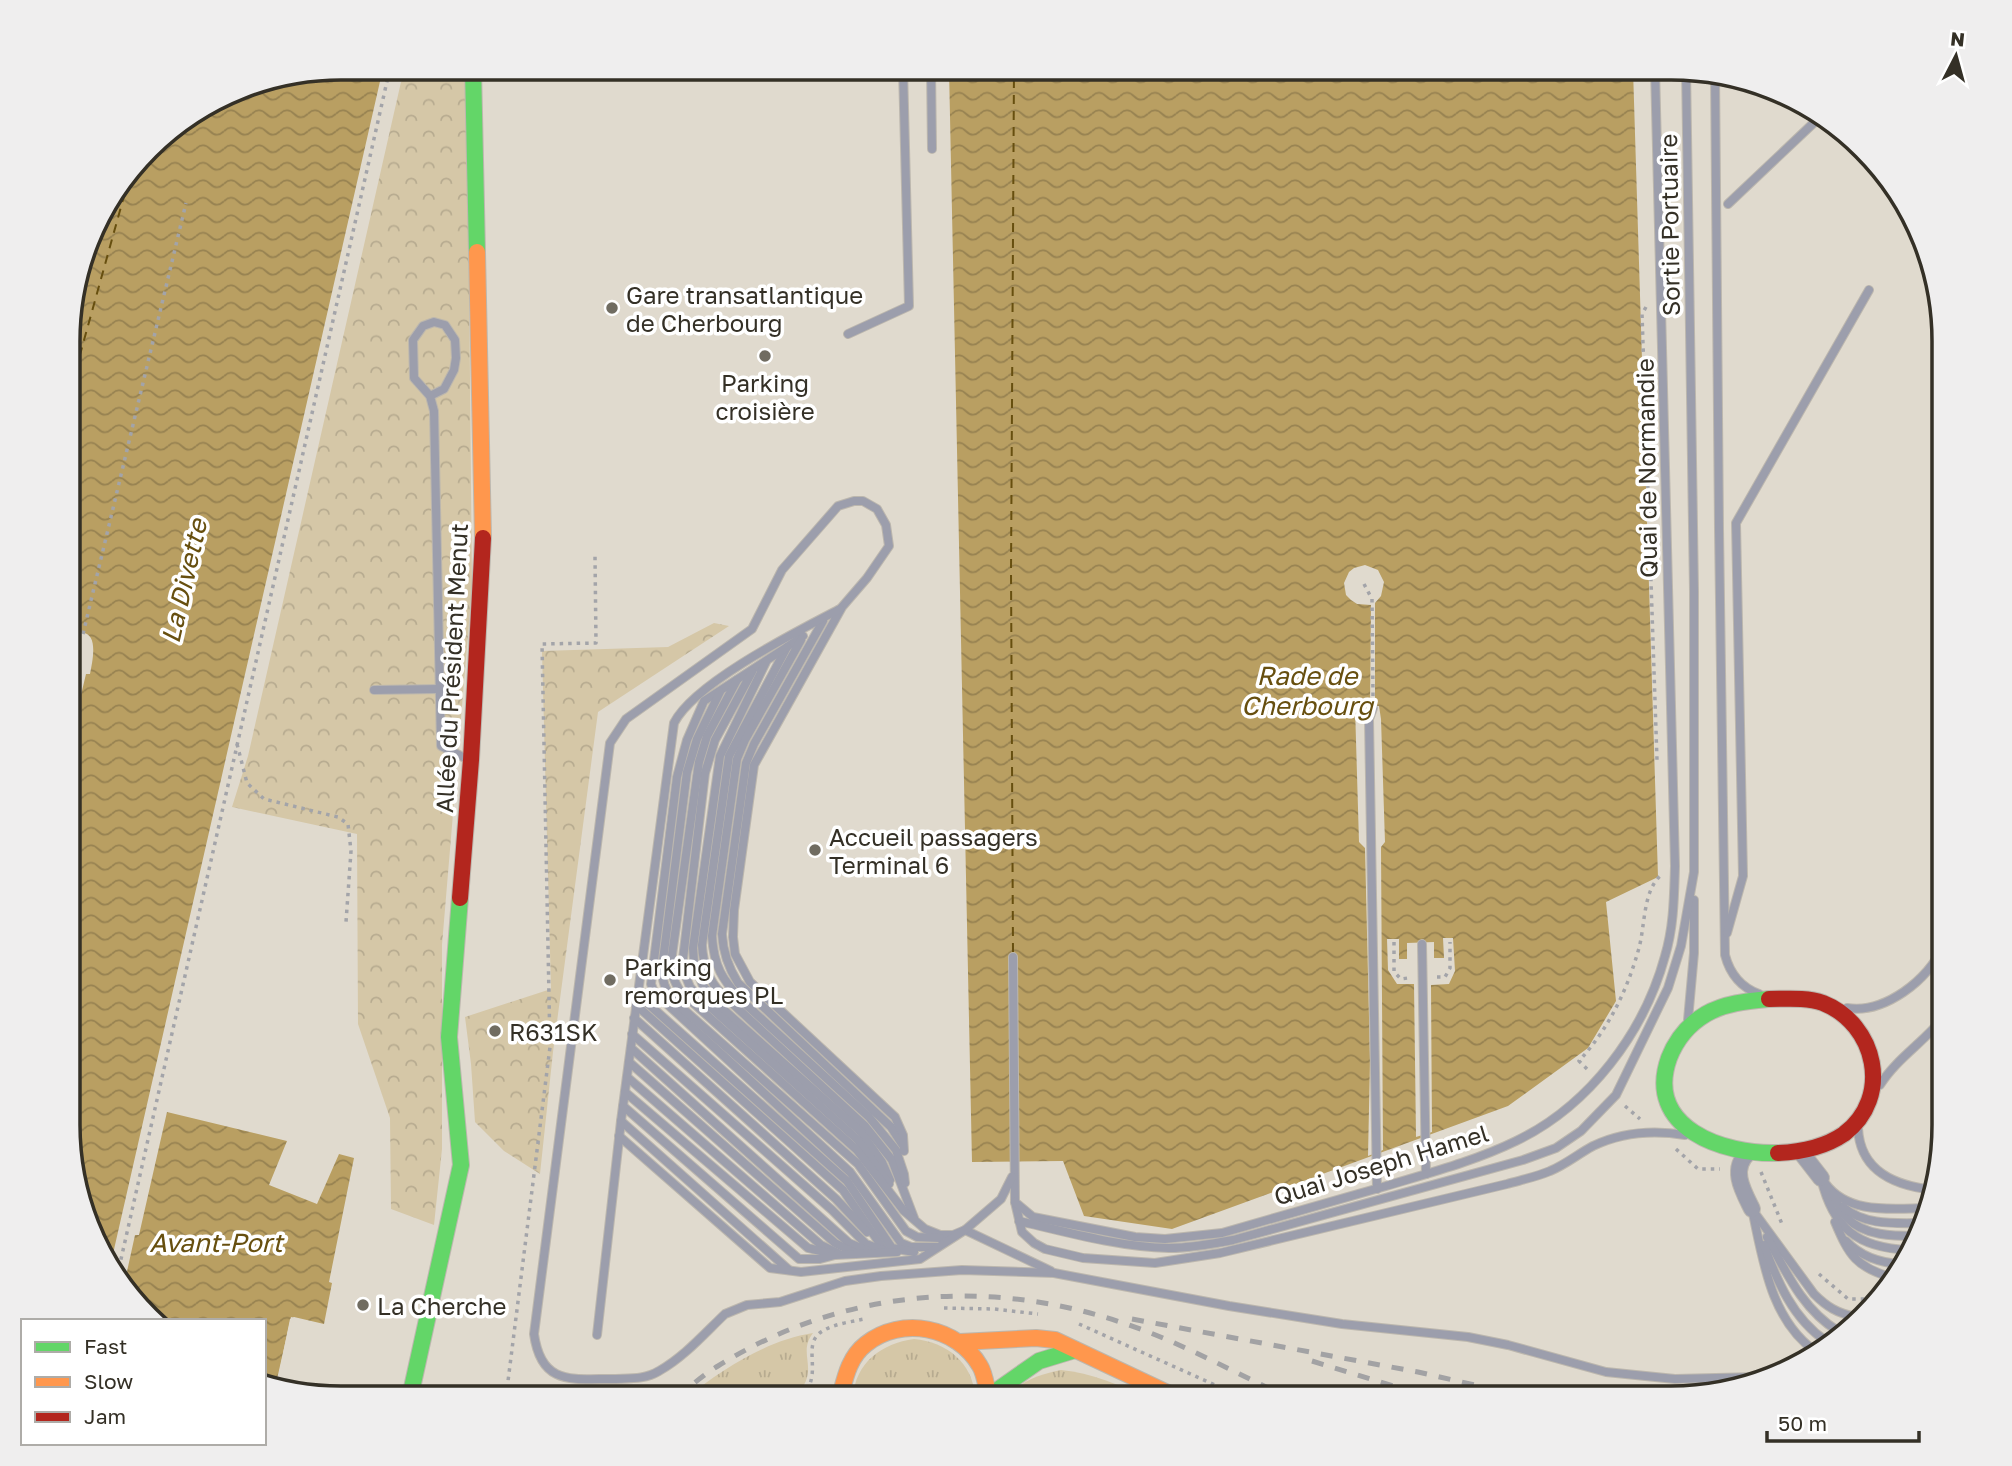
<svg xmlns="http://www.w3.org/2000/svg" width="2012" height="1466" font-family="'Golos Text',sans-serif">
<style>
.grass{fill:url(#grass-tufts)}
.park{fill:url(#park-crowns)}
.water{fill:url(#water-waves)}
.pier{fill:#e0dace}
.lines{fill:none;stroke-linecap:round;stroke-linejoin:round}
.ferry{stroke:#674f0f;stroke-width:2;stroke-dasharray:9 7;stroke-linecap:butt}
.lane-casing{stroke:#bcb7ae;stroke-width:10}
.street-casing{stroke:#bcb7ae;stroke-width:18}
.fast-casing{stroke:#bcb7ae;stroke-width:18}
.slow-casing{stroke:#bcb7ae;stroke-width:18}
.jam-casing{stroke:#bcb7ae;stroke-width:18}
.path{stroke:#a3a4a9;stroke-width:3.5;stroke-dasharray:3.5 5;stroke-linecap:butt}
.lane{stroke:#9c9eac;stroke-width:8}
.street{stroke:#9c9eac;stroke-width:16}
.fast{stroke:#63d668;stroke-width:16}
.slow{stroke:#ff974d;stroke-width:16}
.jam{stroke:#b3261e;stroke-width:16}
.rail{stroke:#a2a2a4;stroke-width:5;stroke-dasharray:12 12;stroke-linecap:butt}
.poi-dot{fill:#706c61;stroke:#fff;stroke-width:2.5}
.labels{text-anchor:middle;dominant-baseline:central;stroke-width:7;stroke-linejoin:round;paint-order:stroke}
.street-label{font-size:24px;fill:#343026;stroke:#fff}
.poi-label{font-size:24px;fill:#343026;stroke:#fff;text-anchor:start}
.water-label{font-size:26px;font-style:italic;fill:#674f0f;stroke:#fff}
.rim{fill:none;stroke:#343026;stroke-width:3.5}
</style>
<defs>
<pattern id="grass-tufts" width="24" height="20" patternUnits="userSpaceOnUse" patternTransform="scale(1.75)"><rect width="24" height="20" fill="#d5c7a7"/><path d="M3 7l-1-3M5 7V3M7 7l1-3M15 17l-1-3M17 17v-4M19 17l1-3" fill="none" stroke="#b7ab90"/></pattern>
<pattern id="park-crowns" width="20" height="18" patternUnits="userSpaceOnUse" patternTransform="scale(1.75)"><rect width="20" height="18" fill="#d5c7a7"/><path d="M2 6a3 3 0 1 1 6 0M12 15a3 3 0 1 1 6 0" fill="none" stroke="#b7ab90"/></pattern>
<pattern id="water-waves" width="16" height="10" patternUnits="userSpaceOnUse" patternTransform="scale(1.75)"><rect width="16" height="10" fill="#b99f62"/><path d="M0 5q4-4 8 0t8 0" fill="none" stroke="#978251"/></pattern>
</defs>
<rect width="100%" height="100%" fill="#e0dace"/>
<g class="grass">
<path d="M813,1333C796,1355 822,1369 795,1397H687C723,1369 767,1340 813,1333Z"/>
<path d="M914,1339C947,1342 973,1363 975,1397H853C855,1363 882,1343 914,1339Z"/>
<path d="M1061,1370C1092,1373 1119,1385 1148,1398L1010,1397C1019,1380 1043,1374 1061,1370Z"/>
</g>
<g class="park">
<polygon points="409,68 467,68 472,587 442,945 442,1149 434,1225 391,1209 390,1118 358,1024 357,834 232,807 248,756 401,82 407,77"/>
<polygon points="714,623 729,626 598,712 553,1052 540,1174 504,1151 475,1122 471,1064 465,1017 551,989 542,651 668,647"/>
</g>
<g class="water">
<path d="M341,68H377L381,77L110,1267L105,1261L71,1160V758L79,722L75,720L86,674H90C93,658 101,624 71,635V306L97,220L161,136L237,89Z"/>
<polygon points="949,69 1633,69 1658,877 1606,902 1616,1001 1588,1048 1508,1106 1172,1229 1084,1216 1063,1161 972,1162"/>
<polygon points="167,1112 287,1141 269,1185 317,1204 339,1154 354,1158 329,1282 332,1283 324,1324 294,1317 290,1319 276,1388 264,1385 264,1321 157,1321 124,1283 129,1276 126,1276 135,1235 139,1235"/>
</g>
<g class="pier">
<polygon points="1365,565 1378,570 1384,582 1381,596 1375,603 1375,706 1379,706 1381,719 1385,842 1381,847 1383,1150 1368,1156 1370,1060 1365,848 1359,842 1355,707 1370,706 1371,605 1357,604 1351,600 1346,595 1344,583 1349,572 1354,568"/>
<polygon points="1443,938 1453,938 1455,971 1449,984 1431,985 1432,1132 1416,1137 1414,984 1397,984 1388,970 1387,939 1399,939 1399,959 1407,959 1407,943 1434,942 1434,958 1444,958"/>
<polygon points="291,1317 324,1325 323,1327 292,1322 279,1388 275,1388"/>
</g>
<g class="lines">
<g class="ferry">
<polyline points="71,387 129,178"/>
<polyline points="1013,952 1011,572 1014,69"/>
</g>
<defs>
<g id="lane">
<polyline points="931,68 932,149"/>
<path d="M1715,74L1719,529L1725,955C1730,974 1740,987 1759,994"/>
<polyline points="1728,204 1821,116"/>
<polyline points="848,334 909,306 903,68"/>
<polyline points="430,396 444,389 454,370 456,358 455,340 445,325 434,322 423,326 413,340 414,378 430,396 434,411 441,746 467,759"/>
<path d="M823,621L754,744L746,763L722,934C723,952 728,967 738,983L891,1127L902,1144"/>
<path d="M803,636L787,647L729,756L702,945C703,963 708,980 721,993L865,1126L892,1160L914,1218"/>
<path d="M801,640L745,740L737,759L712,936C714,967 722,979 742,1001L869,1117L896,1150L904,1174L905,1183"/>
<polyline points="787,647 704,701 687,740 677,777 651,984 654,992 850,1172 901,1243 911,1247 936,1247"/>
<polyline points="766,662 720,756 693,948 694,962 703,986 724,1010 861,1132 882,1162 890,1180"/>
<polyline points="752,672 715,740 705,773 682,967 690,987 698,996 858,1140 889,1184"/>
<path d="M737,680L707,736L699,762L671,962C671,974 674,981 680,991L857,1150L904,1211L925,1229L940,1235H953L965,1230L1051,1271"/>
<polyline points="374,690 439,689"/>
<path d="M720,692L697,739L687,772L662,968C662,981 665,989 673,1000L858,1164L906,1231L917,1237L940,1238"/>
<polyline points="1373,708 1369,719 1377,1189"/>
<polyline points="1727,933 1743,876 1736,523 1869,290"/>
<polyline points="1422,944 1426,1174"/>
<path d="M1013,957L1015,1202L1022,1232L1034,1243L1045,1249L1083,1258L1155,1263L1220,1253L1507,1184C1521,1180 1536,1177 1550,1171C1565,1165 1578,1154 1593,1146C1622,1132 1654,1130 1685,1135"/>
<polyline points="637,994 847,1181 892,1248 914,1252"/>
<polyline points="636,1005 843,1190 885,1251"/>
<path d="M1847,1008C1884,1014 1929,980 1943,946"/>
<polyline points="634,1018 836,1199 867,1232"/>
<polyline points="1688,1020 1694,953 1694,900"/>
<polyline points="632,1034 832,1210 866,1244 883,1250"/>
<polyline points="631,1048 849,1243 868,1251"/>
<polyline points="629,1062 835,1243 853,1252"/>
<polyline points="627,1077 821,1245 838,1253"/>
<path d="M1880,1085C1896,1059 1924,1042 1943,1018"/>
<polyline points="625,1092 808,1248 833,1254"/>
<polyline points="623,1106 799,1259 820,1259 835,1255 897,1252"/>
<polyline points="621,1121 789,1270"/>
<path d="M1858,1128C1860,1172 1896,1186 1934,1190"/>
<polyline points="619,1136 770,1268 801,1272 920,1259 965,1230 1001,1199 1012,1177"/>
<path d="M904,1151L903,1135L895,1117L750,982L735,954L733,937L734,910L754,765L842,607L867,578L889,546L886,525L877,509L863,501H854L838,506L782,570L752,629L626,719L610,743L534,1334C541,1385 571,1379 611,1379C629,1378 644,1380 659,1371C684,1357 704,1334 725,1314L747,1305L780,1302L845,1281L881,1276L962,1270L1054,1273L1229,1306L1342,1324L1468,1337L1508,1345L1606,1372L1675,1379L1757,1377"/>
<path d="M1821,1178C1833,1228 1857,1248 1909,1250"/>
<path d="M1825,1183C1849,1216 1895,1208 1930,1208"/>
<path d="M1833,1194C1837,1202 1841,1212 1847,1218C1864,1236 1894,1236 1916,1236"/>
<path d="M1015,1202L1033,1217L1135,1237L1165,1239L1222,1233C1276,1217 1331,1202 1386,1186C1429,1173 1475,1161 1516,1141C1589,1106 1644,1033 1665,956C1674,926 1674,896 1675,866L1655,69"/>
<path d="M1843,1207C1865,1226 1896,1223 1924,1223"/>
<path d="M1752,1209C1763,1259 1770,1319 1815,1351"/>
<path d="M1754,1212L1814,1294C1827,1307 1837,1313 1856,1317"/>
<path d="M1019,1221C1066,1232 1120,1247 1169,1248C1191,1248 1212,1244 1233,1240L1523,1160L1556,1148L1581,1131L1616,1095L1668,988L1681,946L1694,872V591L1686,69"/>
<path d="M1835,1222C1849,1255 1856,1268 1894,1278"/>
<path d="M1767,1237C1786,1272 1803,1310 1838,1331"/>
<path d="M1846,1241C1860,1256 1881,1263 1901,1264"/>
<path d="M1764,1245C1777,1281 1793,1319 1826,1341"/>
<path d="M597,1335L621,1121L674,723C694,683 798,631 840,609"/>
</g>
<g id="street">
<polyline points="1800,1151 1821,1178"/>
<path d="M1748,1153C1730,1169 1743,1191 1752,1209"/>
</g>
<g id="fast">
<polyline points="473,68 477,252"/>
<path d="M1769,999C1748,1001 1725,1003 1706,1014C1689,1024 1676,1040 1669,1058C1644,1128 1724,1155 1778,1153"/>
<polyline points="989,1396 1039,1361 1075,1350"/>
<polyline points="410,1397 461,1165 449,1037 460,898"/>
</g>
<g id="slow">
<polyline points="477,252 483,538"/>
<polyline points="960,1342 1036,1338 1055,1340 1178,1398"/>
<path d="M840,1397C845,1378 849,1357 866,1344C901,1316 957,1326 980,1366C985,1374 986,1387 989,1397"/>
</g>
<g id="jam">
<polyline points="460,898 471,760 483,538"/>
<path d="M1769,999C1786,999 1806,997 1823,1003C1876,1024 1893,1097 1844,1134C1825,1147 1801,1152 1778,1153"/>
</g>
</defs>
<use href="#lane" class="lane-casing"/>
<use href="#street" class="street-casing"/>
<use href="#fast" class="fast-casing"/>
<use href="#slow" class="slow-casing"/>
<use href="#jam" class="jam-casing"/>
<g class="path">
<polyline points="1646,307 1642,314 1657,760"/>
<polyline points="1364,584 1372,599 1373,696"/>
<polyline points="83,634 186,203"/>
<polyline points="71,677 77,646"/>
<polyline points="237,744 247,783 264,799 338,817 348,824 351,851 346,922"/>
<polyline points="1394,942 1394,972 1401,979 1408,978"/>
<polyline points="1437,977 1445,977 1450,968 1450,942"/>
<path d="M1587,1069L1579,1061C1609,1028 1627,991 1639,948C1645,926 1643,892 1660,876"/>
<polyline points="1625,1106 1640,1119"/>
<polyline points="1676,1149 1698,1169 1720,1169"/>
<polyline points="1761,1172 1782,1224"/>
<polyline points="119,1268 390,68"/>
<polyline points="1819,1274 1848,1299 1877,1299"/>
<polyline points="944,1308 994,1309 1038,1314"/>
<polyline points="1079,1324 1244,1398"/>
<polyline points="506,1397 550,1047 542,644 596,643 595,556"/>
<path d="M802,1397C824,1373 801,1346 821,1332C833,1324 850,1322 864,1319"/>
</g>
<use href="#lane" class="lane"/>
<use href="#street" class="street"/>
<use href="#fast" class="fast"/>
<use href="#slow" class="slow"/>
<use href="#jam" class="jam"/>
<g class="rail">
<polyline points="1132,1319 1418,1372 1531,1398"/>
<polyline points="1312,1361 1432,1398"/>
<path d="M676,1397C690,1387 703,1375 718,1366C840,1290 985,1277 1120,1322C1179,1341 1233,1372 1289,1398"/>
</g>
</g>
<g class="poi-dot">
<circle cx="612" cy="308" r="7"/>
<circle cx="765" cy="356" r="7"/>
<circle cx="815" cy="850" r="7"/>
<circle cx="610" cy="980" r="7"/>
<circle cx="495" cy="1031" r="7"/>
<circle cx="363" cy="1305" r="7"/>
</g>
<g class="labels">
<g class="street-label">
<text transform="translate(1669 225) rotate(-91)">Sortie Portuaire</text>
<text transform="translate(1646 468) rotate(-91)">Quai de Normandie</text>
<text transform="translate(451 668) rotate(-87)">Allée du Président Menut</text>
<text transform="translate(1381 1164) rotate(-17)">Quai Joseph Hamel</text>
</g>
<g class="poi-label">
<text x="626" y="294">Gare transatlantique<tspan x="626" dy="28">de Cherbourg</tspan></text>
<text x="765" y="382" text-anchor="middle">Parking<tspan x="765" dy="28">croisière</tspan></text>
<text x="829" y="836">Accueil passagers<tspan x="829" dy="28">Terminal 6</tspan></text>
<text x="624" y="966">Parking<tspan x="624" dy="28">remorques PL</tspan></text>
<text x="509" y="1031">R631SK</text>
<text x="377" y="1305">La Cherche</text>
</g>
<g class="water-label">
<text transform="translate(184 581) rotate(-77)">La Divette</text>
<text x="1307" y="675">Rade de<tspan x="1307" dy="30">Cherbourg</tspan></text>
<text x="216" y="1242">Avant-Port</text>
</g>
</g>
<path d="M0 0H2012V1466H0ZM341 80H1671A261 261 0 0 1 1932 341V1125A261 261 0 0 1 1671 1386H341A261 261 0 0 1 80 1125V341A261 261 0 0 1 341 80Z" fill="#efeeee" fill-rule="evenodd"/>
<path class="rim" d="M341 80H1671A261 261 0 0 1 1932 341V1125A261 261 0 0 1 1671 1386H341A261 261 0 0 1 80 1125V341A261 261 0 0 1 341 80Z"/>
<rect x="21" y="1319" width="245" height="126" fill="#ffffff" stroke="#aeaca8" stroke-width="2"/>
<rect x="35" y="1342" width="35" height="10" fill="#63d668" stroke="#aeaca8" stroke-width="2"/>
<text x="84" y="1354" font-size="21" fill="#343026">Fast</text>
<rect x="35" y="1377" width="35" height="10" fill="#ff974d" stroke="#aeaca8" stroke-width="2"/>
<text x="84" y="1389" font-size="21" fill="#343026">Slow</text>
<rect x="35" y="1412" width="35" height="10" fill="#b3261e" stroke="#aeaca8" stroke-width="2"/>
<text x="84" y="1424" font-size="21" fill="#343026">Jam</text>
<g transform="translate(1956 56) rotate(6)" stroke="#ffffff" stroke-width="5" paint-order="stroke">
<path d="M0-5L12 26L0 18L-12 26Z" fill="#343026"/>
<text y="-10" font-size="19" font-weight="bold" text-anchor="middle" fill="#343026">N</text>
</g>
<path d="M1767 1431v10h152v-10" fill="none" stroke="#343026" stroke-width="3.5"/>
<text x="1778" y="1431" font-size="21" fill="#343026" stroke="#ffffff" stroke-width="5" paint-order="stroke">50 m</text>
</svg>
